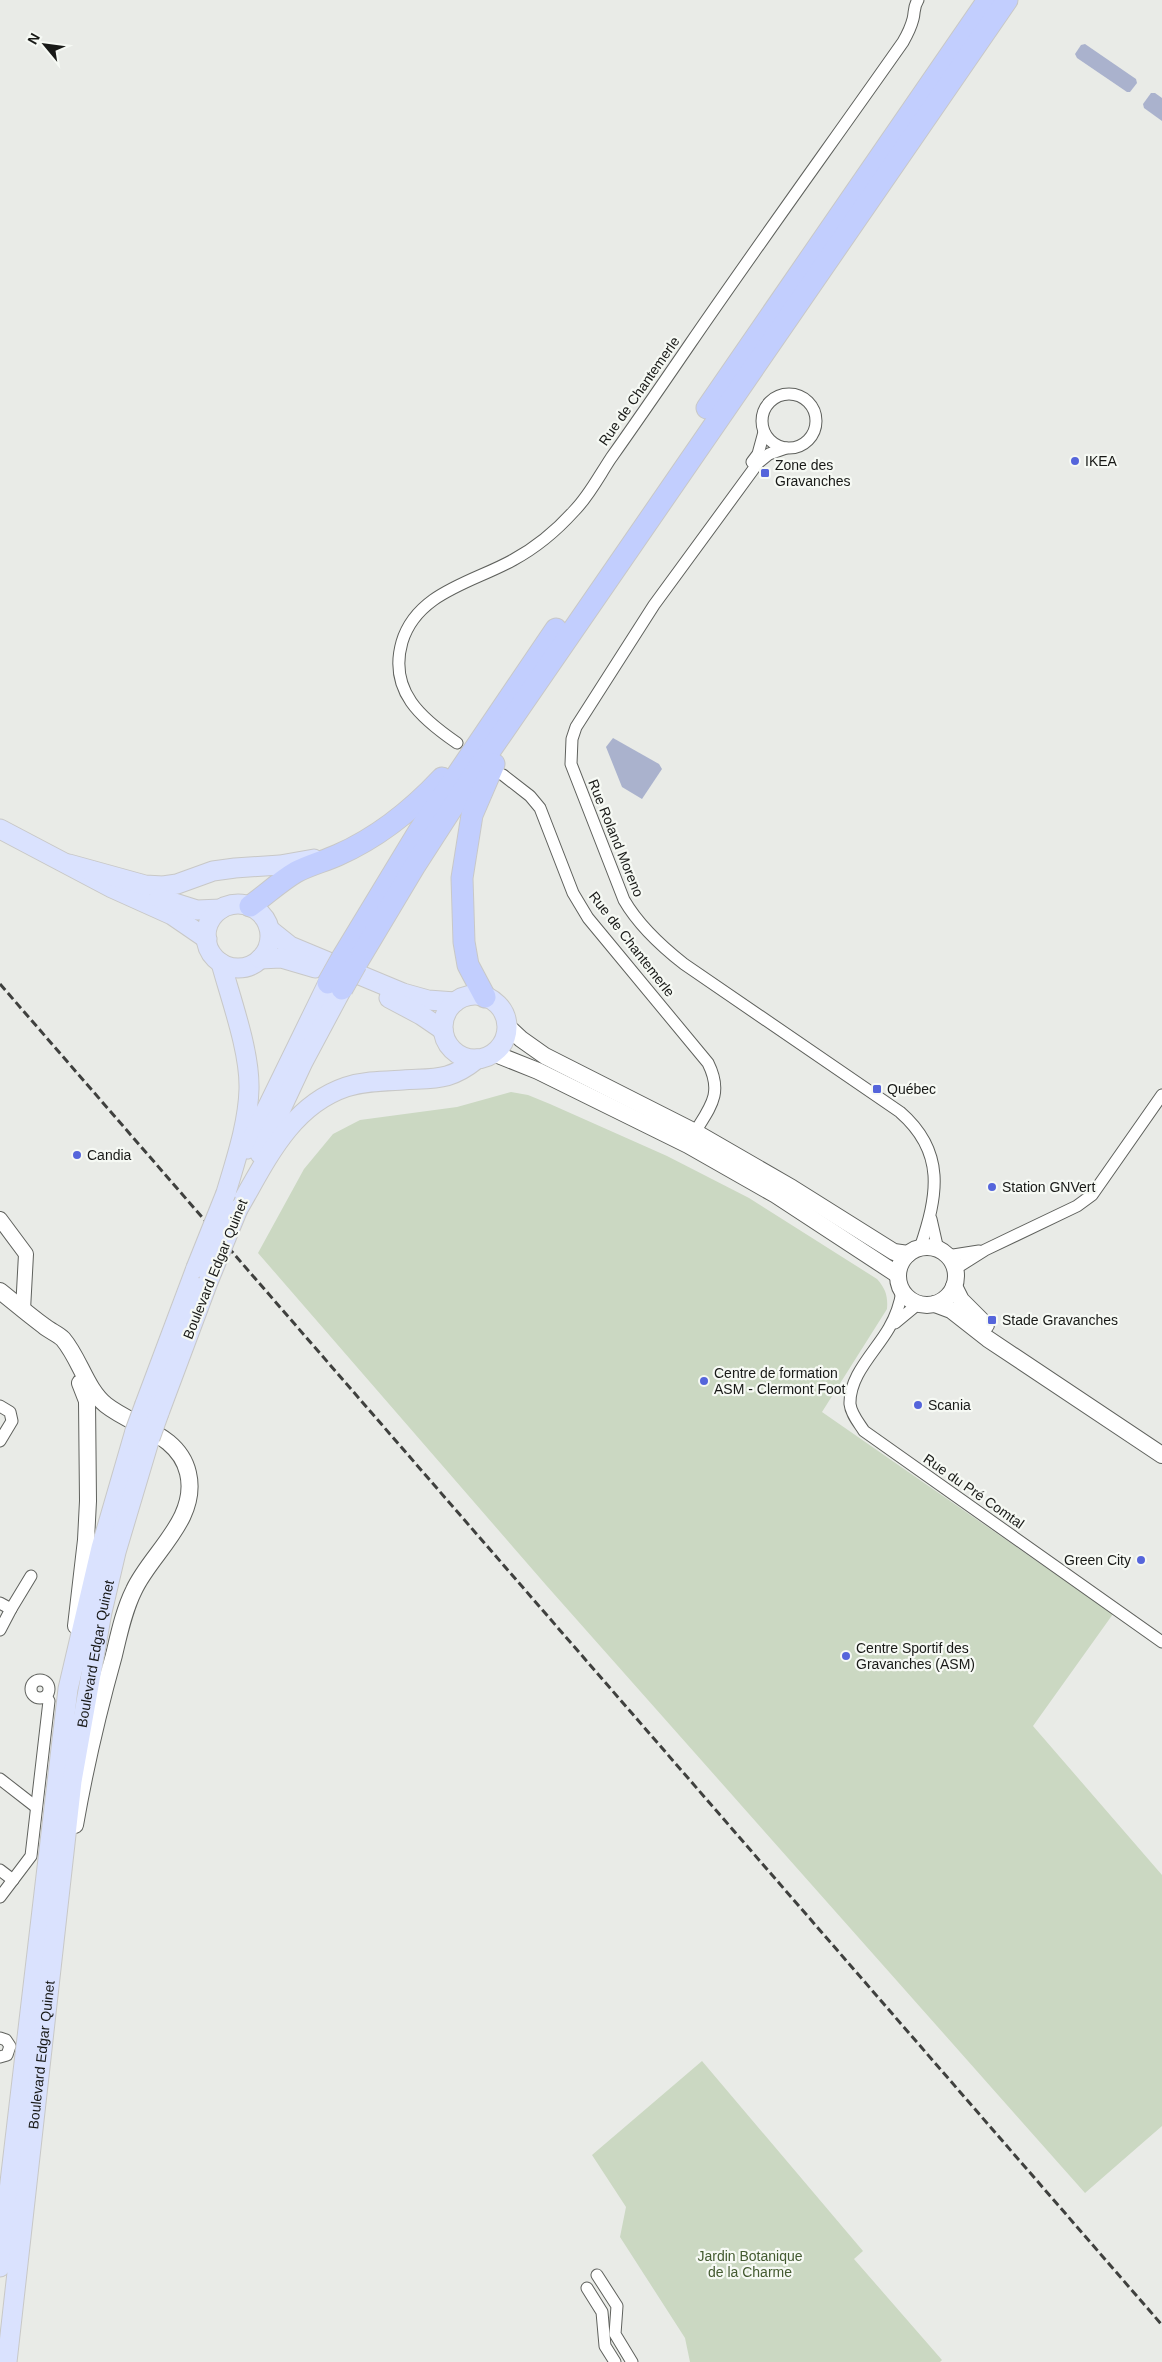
<svg xmlns="http://www.w3.org/2000/svg" width="1162" height="2362" font-family="Helvetica,sans-serif">
<style>
.green{fill:#cbd8c2}
.water{fill:#aab2cd}
.lines{fill:none;stroke-linecap:round;stroke-linejoin:round}
.minor-casing{stroke:#5f615d;stroke-width:13}
.tertiary-casing{stroke:#5f615d;stroke-width:16}
.secondary-casing{stroke:#5f615d;stroke-width:18}
.primary-casing{stroke:#c8c8c7;stroke-width:21}
.motorway-casing{stroke:#c8c8c7;stroke-width:23}
.minor{stroke:#fff;stroke-width:11}
.tertiary{stroke:#fff;stroke-width:14}
.secondary{stroke:#fff;stroke-width:16}
.primary{stroke:#dae2fe;stroke-width:19}
.motorway{stroke:#c2cefe;stroke-width:21}
.rail{stroke:#3f403e;stroke-width:3;stroke-dasharray:8 4;stroke-linecap:butt}
.primary-bridge-casing{stroke:#c8c8c7;stroke-width:21;stroke-linecap:butt}
.motorway-bridge-casing{stroke:#c8c8c7;stroke-width:23;stroke-linecap:butt}
.primary-bridge{stroke:#dae2fe;stroke-width:19}
.motorway-bridge{stroke:#c2cefe;stroke-width:21}
.poi-dot{fill:#5565db;stroke:#f6f9f4;stroke-width:2}
.labels{text-anchor:middle;dominant-baseline:central;stroke-width:4.5;stroke-linejoin:round;paint-order:stroke}
.street-label{font-size:14px;fill:#181917;stroke:#f6f9f4}
.poi-label{font-size:14px;fill:#181917;stroke:#f6f9f4;text-anchor:start}
.park-label{font-size:14px;fill:#445b31;stroke:#f6f9f4}
</style>
<rect width="100%" height="100%" fill="#e9ebe7"/>
<g class="green">
<path d="M511,1092L528,1095L550,1104L667,1156L749,1198L877,1279C886,1289 888,1297 887,1309L822,1412L1113,1614L1033,1726L1162,1875V2126L1085,2193L546,1585L258,1253L304,1169L333,1134L360,1120L457,1107Z"/>
<polygon points="702,2061 863,2251 854,2259 942,2360 940,2362 690,2362 685,2338 620,2237 626,2207 592,2155"/>
</g>
<g class="water">
<polygon points="1085,44 1136,79 1137,83 1130,92 1127,92 1077,58 1075,54 1081,45"/>
<polygon points="1151,93 1155,93 1162,98 1162,121 1144,108 1143,104"/>
<polygon points="613,738 659,764 662,769 642,799 622,787 606,747"/>
</g>
<g class="lines">
<defs>
<g id="minor">
<circle cx="789" cy="421" r="27"/>
<path d="M786,448L769,454L758,463L654,605L576,727L572,739L571,764L624,900C639,926 661,946 684,964L900,1112C946,1152 938,1195 920,1248"/>
<polyline points="752,462 758,454 764,432"/>
<path d="M457,743C422,719 388,691 402,642C417,592 474,582 513,560C537,547 556,531 574,511C589,496 599,476 611,458C638,420 664,382 690,344C760,242 832,143 903,42C907,35 911,27 913,19C915,12 913,7 918,0"/>
<path d="M503,775L530,796L540,808L573,893L588,918L708,1063C723,1093 711,1106 695,1132"/>
<polyline points="931,1219 938,1250"/>
<polyline points="947,1256 979,1251"/>
<polyline points="955,1269 985,1250 1077,1206 1092,1195 1162,1095"/>
<path d="M902,1291C900,1305 896,1316 889,1328C876,1351 849,1375 850,1404C851,1414 859,1423 864,1431L1162,1642"/>
<polyline points="895,1323 918,1304"/>
<polyline points="0,1406 10,1412 12,1421 0,1441"/>
<polyline points="0,1603 11,1609 0,1630"/>
<polyline points="11,1609 31,1576"/>
<circle cx="40" cy="1689" r="9"/>
<polyline points="0,1779 36,1807"/>
<polyline points="0,1870 13,1880"/>
<polyline points="0,1897 31,1856 49,1701 46,1696"/>
<polyline points="0,2038 6,2040 10,2046 7,2055 0,2057"/>
<polyline points="597,2275 617,2306 615,2334 632,2362"/>
<polyline points="587,2288 602,2312 605,2346 615,2362"/>
</g>
<polyline id="tertiary" points="0,1219 26,1254 23,1310"/>
<g id="secondary">
<polyline points="506,1025 521,1039 545,1056 695,1132 792,1188 894,1252 908,1254"/>
<polyline points="493,1053 538,1071 688,1145 776,1195 898,1275"/>
<circle cx="927" cy="1276" r="29"/>
<polyline points="954,1286 961,1300 986,1325"/>
<path d="M0,1291C15,1303 29,1315 44,1326C50,1331 58,1334 63,1339C80,1359 86,1389 106,1405C134,1427 179,1434 188,1473C199,1519 151,1553 134,1590C124,1610 119,1634 114,1655C98,1712 85,1768 75,1825"/>
<polyline points="935,1304 951,1310 988,1339 1162,1455"/>
<polyline points="76,1626 86,1540 88,1501 87,1401 80,1383"/>
</g>
<g id="primary">
<polyline points="0,829 112,888 172,915 207,939"/>
<polyline points="69,864 145,885 163,886 177,884 213,871 235,868 280,865 314,859"/>
<polyline points="159,898 197,910 221,909"/>
<circle cx="238" cy="936" r="32"/>
<polyline points="270,930 290,946 403,993 428,1000 455,1002"/>
<polyline points="260,959 281,958 315,968"/>
<path d="M221,963C231,1000 250,1051 249,1089C248,1124 236,1159 226,1193"/>
<circle cx="475" cy="1027" r="32"/>
<polyline points="389,998 421,1015 443,1030"/>
<polyline points="247,1149 328,983"/>
<polyline points="260,1154 303,1062 342,989"/>
<path d="M238,1209C266,1161 290,1106 346,1087C365,1081 384,1081 403,1080C436,1078 450,1081 477,1059"/>
<polyline points="145,1404 196,1268"/>
<polyline points="159,1413 208,1282"/>
<polyline points="0,2267 68,1689 101,1548 135,1431"/>
<path id="s1" d="M7,2362L72,1781L102,1612L116,1552L150,1438"/>
</g>
<g id="motorway">
<polyline points="707,408 988,0"/>
<path d="M250,906C266,895 279,882 296,872C309,865 325,861 338,855C379,837 412,810 442,778"/>
<polyline points="342,958 419,831 556,629"/>
<polyline points="356,964 414,867 474,774 1007,0"/>
<polyline points="485,997 468,965 464,942 462,878 472,815 494,764"/>
</g>
</defs>
<use href="#minor" class="minor-casing"/>
<use href="#tertiary" class="tertiary-casing"/>
<use href="#secondary" class="secondary-casing"/>
<use href="#primary" class="primary-casing"/>
<use href="#motorway" class="motorway-casing"/>
<use href="#minor" class="minor"/>
<use href="#tertiary" class="tertiary"/>
<use href="#secondary" class="secondary"/>
<use href="#primary" class="primary"/>
<use href="#motorway" class="motorway"/>
<polyline class="rail" points="0,984 1162,2325"/>
<defs>
<g id="primary-bridge">
<polyline points="196,1268 226,1193"/>
<polyline points="208,1282 238,1209"/>
<polyline points="135,1431 145,1404"/>
<polyline points="150,1438 159,1413"/>
</g>
<g id="motorway-bridge">
<polyline points="328,983 342,958"/>
<polyline points="342,989 356,964"/>
</g>
</defs>
<use href="#primary-bridge" class="primary-bridge-casing"/>
<use href="#motorway-bridge" class="motorway-bridge-casing"/>
<use href="#primary-bridge" class="primary-bridge"/>
<use href="#motorway-bridge" class="motorway-bridge"/>
</g>
<g class="poi-dot">
<circle cx="1075" cy="461" r="5"/>
<rect x="760" y="468" width="10" height="10" rx="2.5"/>
<rect x="872" y="1084" width="10" height="10" rx="2.5"/>
<circle cx="77" cy="1155" r="5"/>
<circle cx="992" cy="1187" r="5"/>
<rect x="987" y="1315" width="10" height="10" rx="2.5"/>
<circle cx="704" cy="1381" r="5"/>
<circle cx="918" cy="1405" r="5"/>
<circle cx="1141" cy="1560" r="5"/>
<circle cx="846" cy="1656" r="5"/>
</g>
<g class="labels">
<g class="street-label">
<text transform="translate(639 391) rotate(-55)">Rue de Chantemerle</text>
<text transform="translate(616 838) rotate(68)">Rue Roland Moreno</text>
<text transform="translate(632 944) rotate(52)">Rue de Chantemerle</text>
<text transform="translate(215 1269) rotate(-68)">Boulevard Edgar Quinet</text>
<text transform="translate(974 1491) rotate(35)">Rue du Pré Comtal</text>
<text stroke="none"><textPath href="#s1" startOffset="714">Boulevard Edgar Quinet</textPath></text>
<text stroke="none"><textPath href="#s1" startOffset="309">Boulevard Edgar Quinet</textPath></text>
</g>
<g class="poi-label">
<text x="1085" y="461">IKEA</text>
<text x="775" y="465">Zone des<tspan x="775" dy="16">Gravanches</tspan></text>
<text x="887" y="1089">Québec</text>
<text x="87" y="1155">Candia</text>
<text x="1002" y="1187">Station GNVert</text>
<text x="1002" y="1320">Stade Gravanches</text>
<text x="714" y="1373">Centre de formation<tspan x="714" dy="16">ASM - Clermont Foot</tspan></text>
<text x="928" y="1405">Scania</text>
<text x="1131" y="1560" text-anchor="end">Green City</text>
<text x="856" y="1648">Centre Sportif des<tspan x="856" dy="16">Gravanches (ASM)</tspan></text>
</g>
<g class="park-label">
<text x="750" y="2256">Jardin Botanique<tspan x="750" dy="16">de la Charme</tspan></text>
</g>
</g>
<g transform="translate(45 45) rotate(299)" stroke="#f6f9f4" stroke-width="4" paint-order="stroke">
<path d="M0-4L9 19L0 12L-9 19Z" fill="#181917"/>
<text y="-8" font-size="14" font-weight="bold" text-anchor="middle" fill="#181917">N</text>
</g>
</svg>
